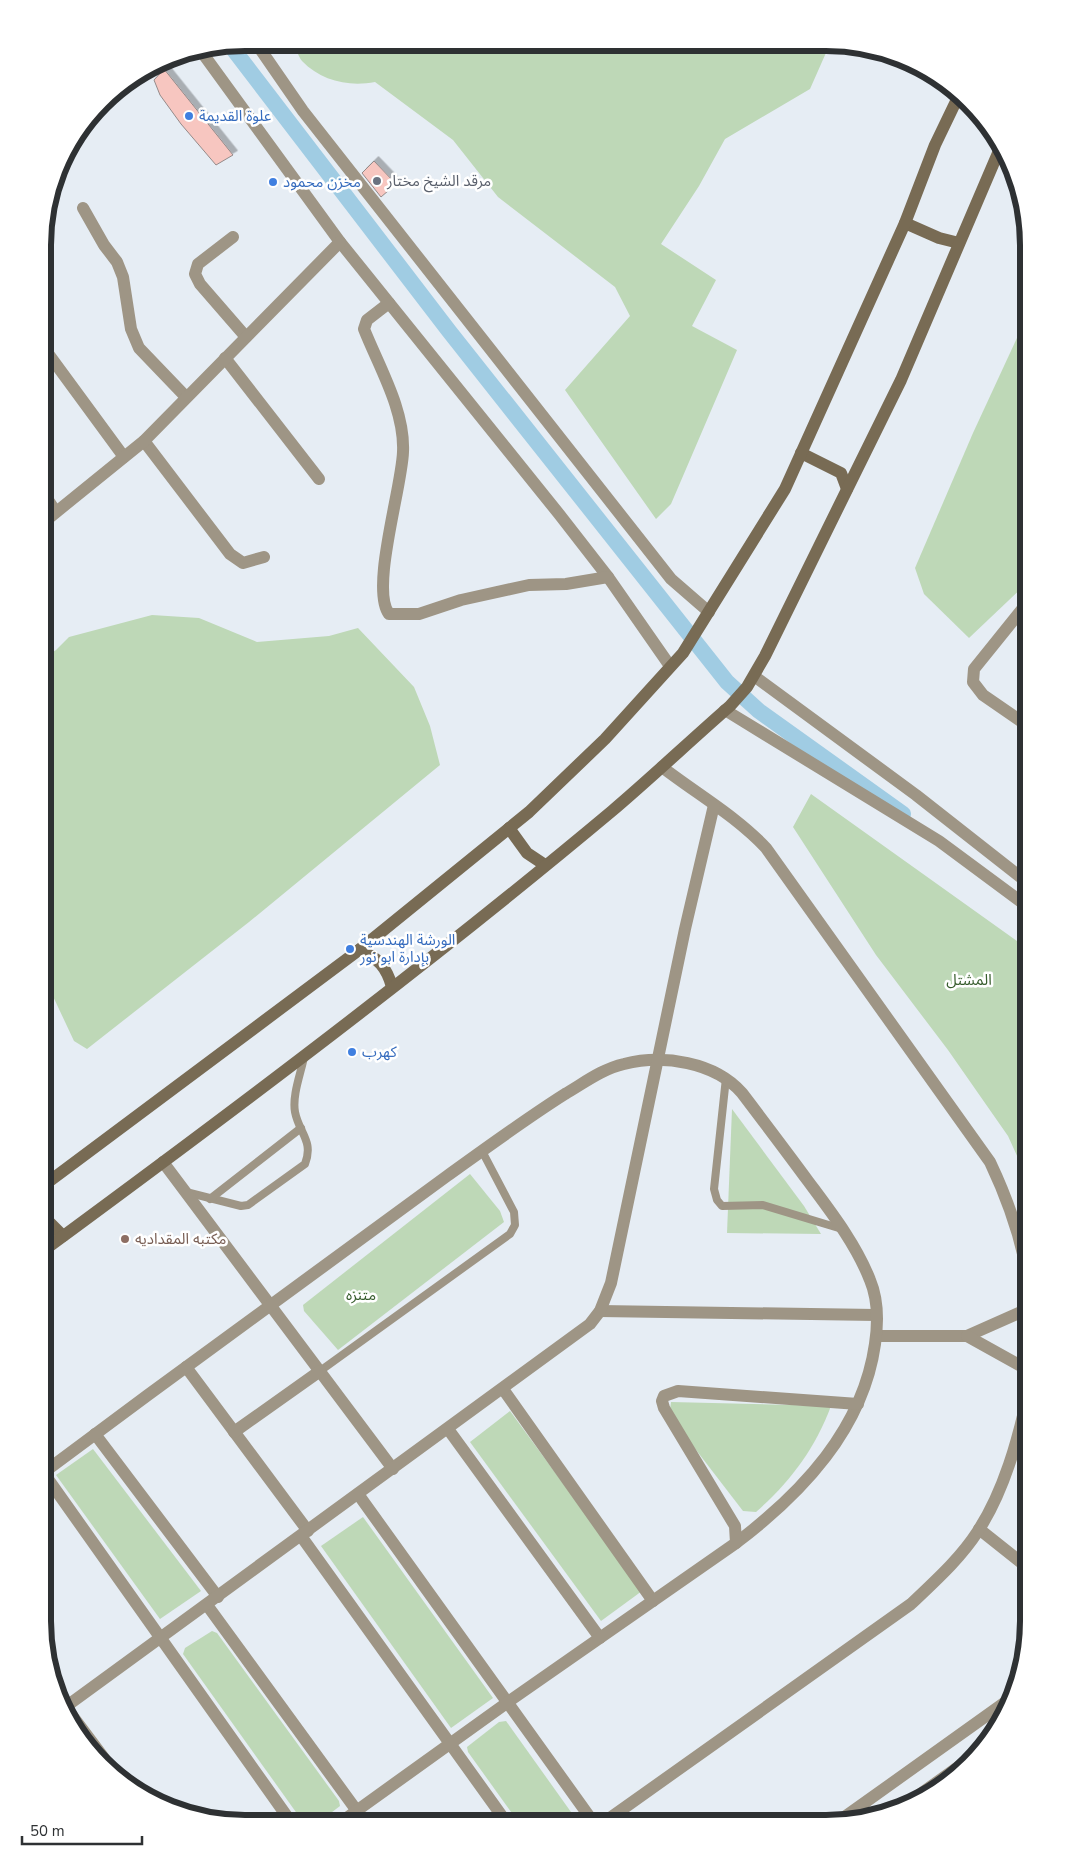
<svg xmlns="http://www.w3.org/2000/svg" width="1071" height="1866" font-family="'Nunito Sans','Noto Sans Arabic',sans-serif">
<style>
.green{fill:#bed8b7}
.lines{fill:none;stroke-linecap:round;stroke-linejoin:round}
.canal{stroke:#a0cce3;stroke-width:16}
.building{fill:#f7c6c0;stroke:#948a89;filter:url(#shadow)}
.service{stroke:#9e9585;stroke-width:8}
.minor{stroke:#9e9585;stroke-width:12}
.tertiary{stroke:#9e9585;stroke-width:12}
.secondary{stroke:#786b54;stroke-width:12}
.shop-dot{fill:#3f7fe0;stroke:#fff;stroke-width:2}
.worship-dot{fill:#6b7280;stroke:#fff;stroke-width:2}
.education-dot{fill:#8d6e63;stroke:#fff;stroke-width:2}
.labels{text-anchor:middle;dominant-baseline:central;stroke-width:5;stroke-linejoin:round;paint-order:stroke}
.shop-label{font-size:15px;fill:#366cbe;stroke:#fff;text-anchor:start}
.worship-label{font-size:15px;fill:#5b616d;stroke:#fff;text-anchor:start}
.park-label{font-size:15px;fill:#365c2c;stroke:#fff}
.education-label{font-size:15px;fill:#785e54;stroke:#fff;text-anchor:start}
.rim{fill:none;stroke:#2e3133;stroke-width:6}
</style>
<defs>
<filter id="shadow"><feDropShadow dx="4.5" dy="-4.5" stdDeviation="0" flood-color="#0004"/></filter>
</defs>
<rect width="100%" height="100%" fill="#e6edf4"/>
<g class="green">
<path d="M294,43L829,46L810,89L725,139L699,186L661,244L716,280L692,326L737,350L671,504L656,519L565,390L630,316L615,287L498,197L453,140L375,82C349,87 321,81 302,61C298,56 296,48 294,43Z"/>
<polygon points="1028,314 1028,582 969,638 924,594 915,568 973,433"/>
<polygon points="152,615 199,618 257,642 329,636 358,628 414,687 430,726 440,765 249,922 87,1049 74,1041 43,975 44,658 56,650 69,637"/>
<polygon points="811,794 1028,949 1028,1180 1008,1136 948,1050 876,955 793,827"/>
<polygon points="732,1109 804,1206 821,1234 727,1233"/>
<polygon points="470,1174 500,1211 504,1222 338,1350 304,1311 303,1305"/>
<path d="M671,1402L831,1406C815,1449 790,1482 756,1512L743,1511L673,1420L670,1410Z"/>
<polygon points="510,1411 642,1591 601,1621 470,1442"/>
<polygon points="93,1449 201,1591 160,1619 56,1475"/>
<polygon points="363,1517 493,1698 451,1728 321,1546"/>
<polygon points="212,1631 217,1633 339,1801 340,1806 319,1822 303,1822 183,1654 185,1648"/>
<polygon points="506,1721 571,1812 560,1823 519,1823 468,1752 467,1747 499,1722"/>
</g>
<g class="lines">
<polyline class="canal" points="230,45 449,331 727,682 759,711 903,814"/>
</g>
<g class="building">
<polygon points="164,69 233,155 216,165 181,124 160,95 154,80"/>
<polygon points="374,161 396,184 381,197 362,173"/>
</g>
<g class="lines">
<g class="service">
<polyline points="726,1078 714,1189 717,1200 722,1206 763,1205 842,1229"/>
<path d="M186,1192L241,1206L248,1205L305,1164C314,1141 299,1133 295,1112C292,1095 301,1073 304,1057"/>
<polyline points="210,1199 301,1128"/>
<polyline points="320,1371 510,1234 515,1225 514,1212 482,1151"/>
</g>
<g class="minor">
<polyline points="256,43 303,111 671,579 709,612"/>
<polyline points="201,51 340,242 559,514 608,577 670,666"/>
<polyline points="83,208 104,245 117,262 123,277 131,329 139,348 186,397"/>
<polyline points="233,237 198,264 195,274 200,284 246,337"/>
<path d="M389,303L367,320L364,329C379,367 405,410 403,452C402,487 370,589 389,614H419L461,600L529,585L566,584L608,577"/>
<polyline points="44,348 124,457"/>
<polyline points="225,358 319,479"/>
<polyline points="144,441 230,554 243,563 264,557"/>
<polyline points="44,494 56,512"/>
<polyline points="44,522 144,441 340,242"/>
<polyline points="754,676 916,795 1028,883"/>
<polyline points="725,710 939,841 1028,907"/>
<polyline points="1028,726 983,695 973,682 974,669 1028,602"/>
<polyline points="163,1162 393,1469"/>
<polyline points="600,1311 876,1315"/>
<polyline points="877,1336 967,1336 1028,1309"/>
<polyline points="967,1336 1028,1370"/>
<polyline points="186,1367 308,1531"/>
<polyline points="503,1389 653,1601"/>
<polyline points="448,1429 600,1638"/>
<polyline points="234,1432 320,1371"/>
<polyline points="95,1434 218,1597"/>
<polyline points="43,1472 291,1822"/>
<path d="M43,1473C177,1373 312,1274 447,1176C486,1148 524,1120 565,1094C584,1083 602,1069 624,1064C663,1054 715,1062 742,1093C764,1122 786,1151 808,1181C831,1212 856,1244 870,1280C878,1299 878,1324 875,1344C863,1429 802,1493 736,1543"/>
<polyline points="358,1494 594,1823"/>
<polyline points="979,1529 1028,1568"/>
<polyline points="301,1536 507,1823"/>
<polyline points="207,1605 357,1811"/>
<polyline points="59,1698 122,1782"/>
<polyline points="341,1822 508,1702 736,1543 735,1526 664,1408 662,1401 664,1396 678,1391 858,1404"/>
</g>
<g class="tertiary">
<path d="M662,767C697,794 736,816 766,848L990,1162C1008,1200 1021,1236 1028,1278"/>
<polyline points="64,1708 590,1324 600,1311 611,1283 685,929 714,805"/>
<polyline points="898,1810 975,1755"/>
<polyline points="839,1821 1014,1696"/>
<path d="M603,1823L911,1604C935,1581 960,1559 978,1531C1004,1491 1018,1440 1028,1394"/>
</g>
<g class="secondary">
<polyline points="905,223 939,238 959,243"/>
<polyline points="801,453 841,473 847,489"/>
<polyline points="509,828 527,853 545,865"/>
<path d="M359,950C378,957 387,968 392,987"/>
<polyline points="43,1186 359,950 529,812 605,739 683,653 785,489 905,223 935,145 960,93"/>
<polyline points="43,1216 63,1236"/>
<path d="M43,1251C236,1109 428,965 612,811C652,777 691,740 730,706L747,687L765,656L901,380L1001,146"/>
</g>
</g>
<g class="shop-dot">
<circle cx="189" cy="116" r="5"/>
<circle cx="273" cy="182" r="5"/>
<circle cx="350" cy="949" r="5"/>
<circle cx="352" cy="1052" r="5"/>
</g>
<circle class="worship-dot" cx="377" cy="181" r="5"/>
<circle class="education-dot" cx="125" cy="1239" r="5"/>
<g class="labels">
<g class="shop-label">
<text x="199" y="116">علوة القديمة</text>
<text x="283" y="182">مخزن محمود</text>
<text x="360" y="940">الورشة الهندسية<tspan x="360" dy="17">بإدارة ابو نور</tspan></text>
<text x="362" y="1052">كهرب</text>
</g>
<g class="worship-label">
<text x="387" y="181">مرقد الشيخ مختار</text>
</g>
<g class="park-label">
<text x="969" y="980">المشتل</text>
<text x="361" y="1295">متنزه</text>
</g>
<g class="education-label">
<text x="135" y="1239">مكتبه المقداديه</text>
</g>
</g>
<path d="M0 0H1071V1866H0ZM245 51H826A194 194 0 0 1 1020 245V1621A194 194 0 0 1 826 1815H245A194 194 0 0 1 51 1621V245A194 194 0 0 1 245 51Z" fill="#fff" fill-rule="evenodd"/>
<path class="rim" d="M245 51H826A194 194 0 0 1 1020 245V1621A194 194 0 0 1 826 1815H245A194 194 0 0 1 51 1621V245A194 194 0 0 1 245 51Z"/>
<path d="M22 1836v8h120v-8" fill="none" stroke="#2e3133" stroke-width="2.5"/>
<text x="30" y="1836" font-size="15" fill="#2e3133" stroke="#ffffff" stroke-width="4" paint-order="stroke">50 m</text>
</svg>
